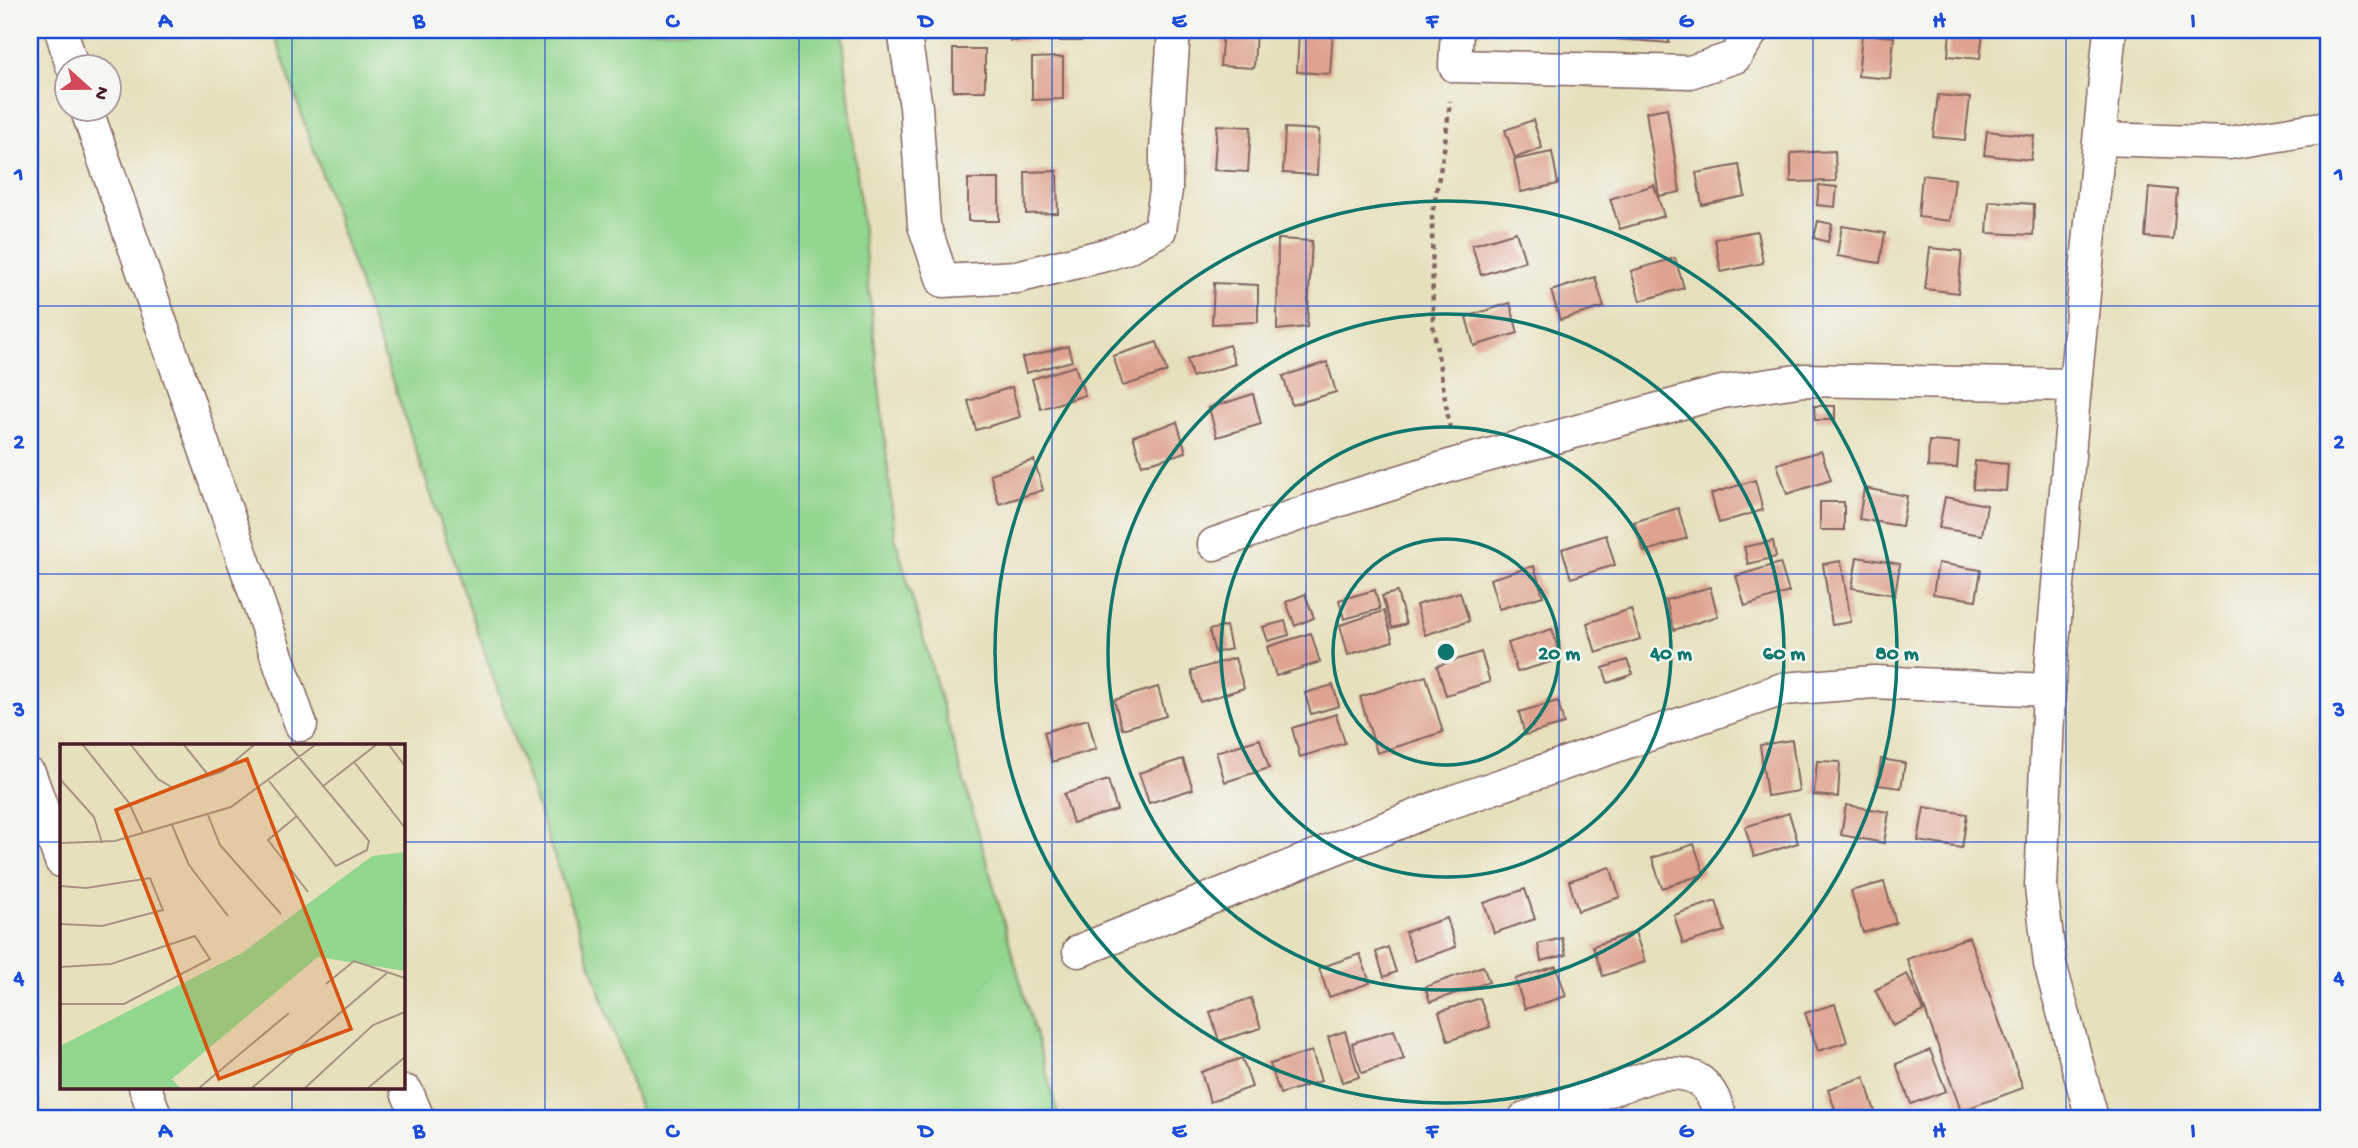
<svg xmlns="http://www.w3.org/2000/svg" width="2358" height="1148" font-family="'Gochi Hand',sans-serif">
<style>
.green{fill:#93d68e;stroke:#6e7a5c;stroke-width:2}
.building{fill:#dea28e}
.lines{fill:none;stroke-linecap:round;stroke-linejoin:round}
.street-casing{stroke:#81635e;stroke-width:35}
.path{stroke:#81635e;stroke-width:4.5;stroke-dasharray:5 5;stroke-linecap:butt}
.street{stroke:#fff;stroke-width:32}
.grid{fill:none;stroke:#1d4ed8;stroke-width:2;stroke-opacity:0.55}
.ring{fill:none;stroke:#0f766e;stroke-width:3.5}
.inset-road{fill:none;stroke:#a89382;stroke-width:2}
.view{fill:#d8530f;fill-opacity:0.15;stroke:#d8530f;stroke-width:3.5}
.inset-edge{fill:none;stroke:#4a1f2b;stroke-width:3.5}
.centre{fill:#0f766e;stroke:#f6f6f2;stroke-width:3.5}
.ring-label{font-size:21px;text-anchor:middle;font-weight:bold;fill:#0f766e;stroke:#f6f6f2;stroke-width:5;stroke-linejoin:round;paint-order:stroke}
.neatline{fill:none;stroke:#1d4ed8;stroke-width:2.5}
.grid-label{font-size:23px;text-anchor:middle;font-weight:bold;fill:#1d4ed8}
</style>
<rect width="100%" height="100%" fill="#f6f6f2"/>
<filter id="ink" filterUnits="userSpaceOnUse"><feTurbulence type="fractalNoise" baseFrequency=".0143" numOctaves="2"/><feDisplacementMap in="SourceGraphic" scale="14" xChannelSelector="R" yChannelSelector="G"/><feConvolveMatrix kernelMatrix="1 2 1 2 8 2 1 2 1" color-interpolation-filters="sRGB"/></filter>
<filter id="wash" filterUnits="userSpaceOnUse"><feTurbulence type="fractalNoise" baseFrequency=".00686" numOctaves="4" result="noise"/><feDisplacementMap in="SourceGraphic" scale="28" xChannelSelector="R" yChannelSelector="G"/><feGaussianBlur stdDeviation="1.57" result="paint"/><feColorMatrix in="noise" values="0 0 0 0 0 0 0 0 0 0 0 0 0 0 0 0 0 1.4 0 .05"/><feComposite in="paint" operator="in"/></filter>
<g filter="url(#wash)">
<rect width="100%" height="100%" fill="#e6e0bc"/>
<polygon class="green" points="273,30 842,30 895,537 1059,1118 638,1118 641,1112"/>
<g id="blocks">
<g class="building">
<polygon points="1010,30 1079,30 1081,41 1010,41"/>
<polygon points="1223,30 1256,30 1254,68 1220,66"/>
<polygon points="1299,30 1333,30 1330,74 1297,72"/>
<polygon points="1619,30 1670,30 1669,43 1618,39"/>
<polygon points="1950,30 1983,30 1980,59 1948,56"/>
<polygon points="1862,34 1894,37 1890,79 1858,76"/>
<rect x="953" y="49" width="32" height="42"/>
<polygon points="1063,57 1063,99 1032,100 1032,58"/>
<polygon points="1938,95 1970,98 1965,140 1933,137"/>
<polygon points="1667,108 1680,192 1659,196 1646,112"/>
<polygon points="1533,120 1542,148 1515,158 1505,130"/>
<polygon points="1217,125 1251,127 1248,172 1214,170"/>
<polygon points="1285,128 1319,130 1317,175 1283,173"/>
<polygon points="1987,131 2034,136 2031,160 1984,155"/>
<polygon points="1835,151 1836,181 1791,182 1791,153"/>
<polygon points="1552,152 1558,184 1521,192 1514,160"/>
<polygon points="1739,165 1745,196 1702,205 1696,173"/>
<polygon points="1057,171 1058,213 1026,214 1025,172"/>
<polygon points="1922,175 1955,179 1950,221 1918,217"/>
<rect x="968" y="179" width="31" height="42"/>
<polygon points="1654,185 1664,216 1620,229 1610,199"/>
<polygon points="1819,185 1837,187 1835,207 1817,205"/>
<polygon points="2149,187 2177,190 2173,239 2145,237"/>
<polygon points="1989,201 2034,204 2033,235 1987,233"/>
<polygon points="1818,221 1832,224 1828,242 1814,238"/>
<polygon points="1842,226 1885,233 1880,263 1837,256"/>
<polygon points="1757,231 1763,263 1721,272 1715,239"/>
<polygon points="1516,232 1525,261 1481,275 1472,245"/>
<polygon points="1278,239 1312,241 1307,327 1277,330"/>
<polygon points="1930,248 1962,251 1958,293 1925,289"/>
<polygon points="1675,258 1684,288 1640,301 1631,271"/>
<polygon points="1595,277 1604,307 1560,320 1551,291"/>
<polygon points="1214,283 1258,285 1258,322 1212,324"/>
<polygon points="1510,303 1518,333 1474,346 1466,317"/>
<polygon points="1157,342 1167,372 1123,386 1113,356"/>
<polygon points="1229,345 1235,364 1192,377 1187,359"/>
<polygon points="1068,346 1072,361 1026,373 1022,358"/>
<polygon points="1327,362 1336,392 1292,405 1283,376"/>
<polygon points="1075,366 1085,395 1041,409 1032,379"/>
<polygon points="1012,387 1020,417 976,430 968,401"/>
<polygon points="1253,394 1261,424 1217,437 1209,408"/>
<polygon points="1814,406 1835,406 1835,420 1815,420"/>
<polygon points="1177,422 1186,452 1142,465 1133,436"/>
<polygon points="1929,441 1959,443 1957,468 1928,467"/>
<polygon points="1821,451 1831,480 1787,494 1777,464"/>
<polygon points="1034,460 1043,490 999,504 990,474"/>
<polygon points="1975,461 2008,464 2006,491 1973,489"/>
<polygon points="1755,480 1763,510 1719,523 1711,494"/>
<polygon points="1864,488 1907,496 1902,526 1859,519"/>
<polygon points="1945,497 1987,505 1982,535 1939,528"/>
<rect x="1820" y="502" width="24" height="28"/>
<polygon points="1678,508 1687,538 1644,552 1634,522"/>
<polygon points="1606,535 1615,565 1571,578 1562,549"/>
<polygon points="1773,541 1776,557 1748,564 1744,547"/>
<polygon points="1857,557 1900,564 1895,595 1852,588"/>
<polygon points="1841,561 1851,622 1832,625 1823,564"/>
<polygon points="1780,563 1789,592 1745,606 1736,576"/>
<polygon points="1938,563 1981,570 1976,600 1933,594"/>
<polygon points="1534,566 1543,596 1499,609 1490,579"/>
<polygon points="1710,587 1718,616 1674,630 1666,600"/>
<polygon points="1375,590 1380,609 1344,619 1339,600"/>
<polygon points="1397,592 1406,624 1392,628 1382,596"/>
<polygon points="1460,592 1469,621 1425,635 1416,605"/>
<polygon points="1305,594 1314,618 1295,626 1286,602"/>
<polygon points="1631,609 1640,639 1596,653 1587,623"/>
<polygon points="1384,611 1393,641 1348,655 1340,625"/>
<polygon points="1285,621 1289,635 1268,641 1263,627"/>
<polygon points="1226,626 1231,649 1215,653 1209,630"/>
<polygon points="1552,629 1561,659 1517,672 1508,643"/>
<polygon points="1311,633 1320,662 1276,676 1267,647"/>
<polygon points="1481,652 1490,682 1446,695 1437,666"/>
<polygon points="1235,658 1244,688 1200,702 1191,671"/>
<polygon points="1627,660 1633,674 1608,683 1603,668"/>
<polygon points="1426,676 1443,732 1377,753 1360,697"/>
<polygon points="1333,685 1339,706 1311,714 1305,693"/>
<polygon points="1158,687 1166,716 1122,729 1114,700"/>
<polygon points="1558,701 1564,724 1525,735 1519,712"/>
<polygon points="1336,714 1345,743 1300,757 1292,728"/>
<polygon points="1088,719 1096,749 1052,762 1044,732"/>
<polygon points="1260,739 1269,768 1225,782 1216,752"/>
<polygon points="1792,740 1799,791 1767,796 1760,745"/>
<polygon points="1183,759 1193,789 1149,803 1139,773"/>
<polygon points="1881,759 1905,763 1901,788 1878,785"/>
<polygon points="1817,761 1840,762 1838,797 1814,795"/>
<polygon points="1108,780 1117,810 1073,823 1064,794"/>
<polygon points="1846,805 1889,812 1884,843 1841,835"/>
<polygon points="1924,807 1967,814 1962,848 1918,841"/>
<polygon points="1789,813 1798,843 1754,857 1745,827"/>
<polygon points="1694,844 1704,874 1662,888 1652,858"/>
<polygon points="1610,867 1620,897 1578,911 1569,881"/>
<polygon points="1884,882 1896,923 1863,933 1851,891"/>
<polygon points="1525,889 1535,919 1494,933 1484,903"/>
<polygon points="1716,901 1725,931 1683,944 1674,915"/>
<polygon points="1447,918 1456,947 1415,961 1405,932"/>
<polygon points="1635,932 1645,962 1603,976 1593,946"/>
<polygon points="1969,937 2023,1088 1961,1111 1907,959"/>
<polygon points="1562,938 1566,955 1541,961 1538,944"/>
<polygon points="1388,947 1396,972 1384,977 1376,952"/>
<polygon points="1360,954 1370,983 1329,997 1319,968"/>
<polygon points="1483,966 1489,982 1430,1002 1425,987"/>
<polygon points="1556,966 1566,996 1525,1009 1515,979"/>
<polygon points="1907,974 1924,1011 1893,1026 1875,990"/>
<polygon points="1251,998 1261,1028 1219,1041 1210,1012"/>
<polygon points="1480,998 1490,1027 1448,1041 1439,1012"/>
<polygon points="1835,1004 1847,1042 1818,1051 1805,1013"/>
<polygon points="1394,1030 1404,1059 1362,1073 1352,1043"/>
<polygon points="1345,1031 1359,1077 1342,1082 1328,1037"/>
<polygon points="1930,1050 1946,1091 1911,1104 1896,1064"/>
<polygon points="1312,1051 1321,1081 1280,1094 1270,1064"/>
<polygon points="1242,1058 1252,1087 1210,1102 1201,1072"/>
<polygon points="1864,1077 1877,1118 1838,1118 1828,1089"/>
</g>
</g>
</g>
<g filter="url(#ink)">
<use href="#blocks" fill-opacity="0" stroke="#81635e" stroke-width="2"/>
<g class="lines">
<defs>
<g id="street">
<polyline points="61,30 72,66"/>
<polyline points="904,30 916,107 924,225 943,281 1017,277 1105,255 1126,248 1160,230 1166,190 1166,149 1174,30"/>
<polyline points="1457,30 1455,66 1690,72 1735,57 1753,30"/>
<polyline points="86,108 301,725"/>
<polyline points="2100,139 2229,143 2328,127"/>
<polyline points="1214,544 1337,501 1456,464 1722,392 1804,380 2075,385"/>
<polyline points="30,775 61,861"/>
<polyline points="1079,951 1443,805 1783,689 1874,682 2049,690"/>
<polyline points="145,1087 156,1118"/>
<polyline points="407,1092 418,1118"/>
<path d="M1525,1118L1655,1075C1694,1069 1710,1080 1721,1118"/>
<polyline points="2092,1118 2050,964 2041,887 2049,690 2075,385 2110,30"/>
</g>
</defs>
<use href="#street" class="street-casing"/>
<polyline class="path" points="1450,429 1433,325 1432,215 1444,150 1450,101"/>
<use href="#street" class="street"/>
</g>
</g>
<path class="grid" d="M292,30V746M545,30V1118M799,30V1118M1052,30V1118M1306,30V1118M1559,30V1118M1813,30V1118M2066,30V1118M30,306H2328M30,574H2328M30,842H61M402,842H2328M292,1087V1118"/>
<g class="ring">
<circle cx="1446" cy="652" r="113"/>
<circle cx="1446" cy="652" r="225"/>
<circle cx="1446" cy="652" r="338"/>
<circle cx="1446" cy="652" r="451"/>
</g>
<g transform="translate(60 744)">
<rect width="345" height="345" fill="#e6e0bc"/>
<path d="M345,108V227L258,213L112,335L120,344H0V302L182,209L312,112Z" fill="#93d68e"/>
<path class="inset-road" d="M23,1L69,59L83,89M71,1L98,35L113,44L163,27L194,1M124,1L149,32M329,1L345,22M295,19L345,84M0,35L34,73L42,99M209,37L276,122L307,106L309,97L229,1M262,43L316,1M148,71L160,101L221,170M237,72L208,96L248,148M112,81L129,121L168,172M0,99L55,97L171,63L255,1M0,142L26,144L90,134L103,166L42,182L0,180M0,223L51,220L135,192L150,215L64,260H0M266,240L294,217L345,234M139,344L229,269M192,344L327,229M245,344L313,281L345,268M308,344L345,313"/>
<path class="view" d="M187,15L291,285L159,335L56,66Z"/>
<rect width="345" height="345" class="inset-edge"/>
</g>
<circle cx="1446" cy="652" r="10" class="centre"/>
<g class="ring-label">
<text x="1559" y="659">20 m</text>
<text x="1671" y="659">40 m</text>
<text x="1784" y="659">60 m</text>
<text x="1897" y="659">80 m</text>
</g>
<rect width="2358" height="1148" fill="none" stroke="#f6f6f2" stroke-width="77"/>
<g transform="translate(88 88) rotate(111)"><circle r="33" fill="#f6f6f2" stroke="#b1a0a2" stroke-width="2"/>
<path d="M0-5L12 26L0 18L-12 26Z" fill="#d1495b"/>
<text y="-10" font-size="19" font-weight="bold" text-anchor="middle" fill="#4a1f2b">N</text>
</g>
<rect x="38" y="38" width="2282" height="1072" class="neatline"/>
<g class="grid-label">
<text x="165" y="27">A</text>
<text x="419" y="27">B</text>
<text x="672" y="27">C</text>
<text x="926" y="27">D</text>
<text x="1179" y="27">E</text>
<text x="1432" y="27">F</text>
<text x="1686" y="27">G</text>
<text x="1939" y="27">H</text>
<text x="2193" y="27">I</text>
<text x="19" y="180">1</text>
<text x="2339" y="180">1</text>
<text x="19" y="448">2</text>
<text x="2339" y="448">2</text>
<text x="19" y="716">3</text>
<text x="2339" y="716">3</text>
<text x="19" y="984">4</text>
<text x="2339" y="984">4</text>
<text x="165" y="1137">A</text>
<text x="419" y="1137">B</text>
<text x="672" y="1137">C</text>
<text x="926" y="1137">D</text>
<text x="1179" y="1137">E</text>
<text x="1432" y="1137">F</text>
<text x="1686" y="1137">G</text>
<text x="1939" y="1137">H</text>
<text x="2193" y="1137">I</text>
</g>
</svg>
